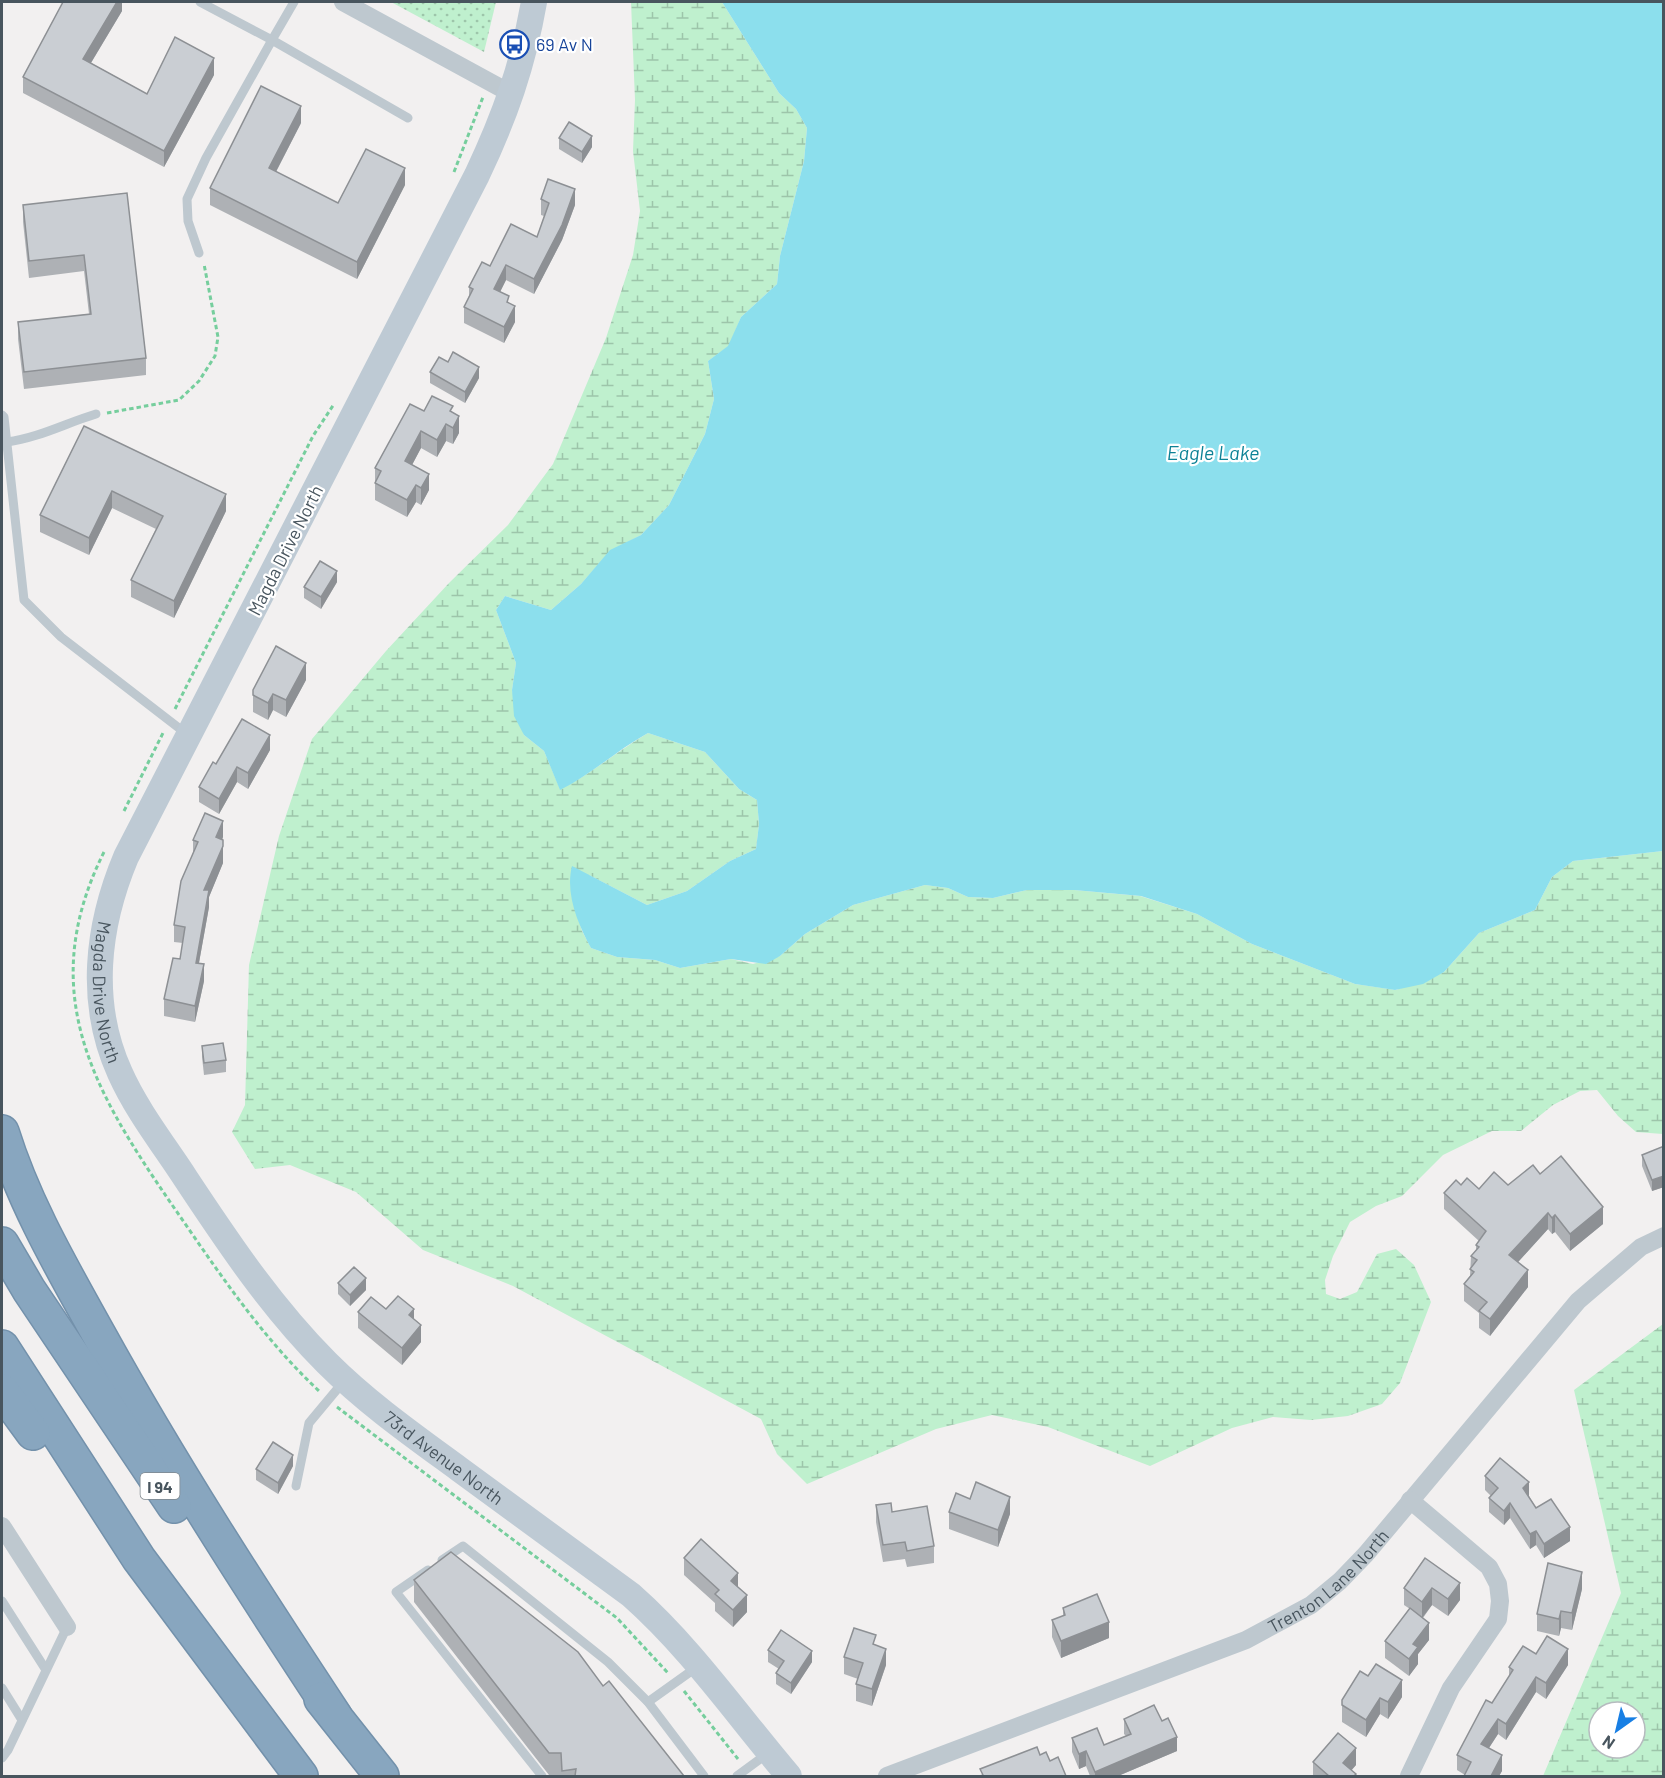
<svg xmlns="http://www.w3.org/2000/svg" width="1665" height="1778" font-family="Barlow,sans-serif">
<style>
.wetland{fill:url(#wetland-marsh);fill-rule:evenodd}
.park{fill:url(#park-dots)}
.water{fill:#8cdfed}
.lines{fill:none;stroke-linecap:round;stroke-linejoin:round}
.highway-casing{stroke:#7391ab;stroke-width:36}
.path{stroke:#76ce9d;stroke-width:3;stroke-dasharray:4.5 3;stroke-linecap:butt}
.lane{stroke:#bec8cf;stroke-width:9}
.street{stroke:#bec8cf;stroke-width:18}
.secondary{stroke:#becad4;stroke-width:26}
.highway{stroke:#88a6bf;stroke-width:33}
.wall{fill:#aeb1b5}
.shaded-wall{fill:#8d9094}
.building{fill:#caced3;stroke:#8d9094;stroke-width:1.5}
.labels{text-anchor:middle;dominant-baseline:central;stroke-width:4.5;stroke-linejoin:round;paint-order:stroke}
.shield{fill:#fff;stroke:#7f888e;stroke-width:1.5}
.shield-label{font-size:16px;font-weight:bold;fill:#48555e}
.transit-label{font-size:18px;fill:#164399;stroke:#fff;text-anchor:start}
.street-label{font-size:18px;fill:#48555e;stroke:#fff}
.water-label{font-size:20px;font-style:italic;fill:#0d8296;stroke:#fff}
</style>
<defs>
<pattern id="wetland-marsh" width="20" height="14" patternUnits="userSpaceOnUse" patternTransform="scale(1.5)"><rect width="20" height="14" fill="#bff0ce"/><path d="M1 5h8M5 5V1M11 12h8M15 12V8" fill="none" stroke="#9dc5aa"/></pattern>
<pattern id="park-dots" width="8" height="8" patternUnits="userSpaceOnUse" patternTransform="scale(1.5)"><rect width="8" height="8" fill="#bff0ce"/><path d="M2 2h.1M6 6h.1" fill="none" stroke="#9dc5aa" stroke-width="1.8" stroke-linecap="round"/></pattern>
</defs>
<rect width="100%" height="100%" fill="#f2f0f0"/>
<g class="wetland">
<path d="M631,2H722L779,93L796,109L807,128L804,161L780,256L777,284L741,317L729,346L708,361L714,399L705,434L669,505L641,535L610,551L581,584L551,610L505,596L496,610L516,663L512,690L524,735L544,751L560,789C592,774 617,751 648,733L705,752L739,789L757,800L759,824L756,849L730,861L687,891L647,905L589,875L572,898L582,931L591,948L617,957L655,960L680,968L731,959L753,964L780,956L805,934L853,905L925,885L948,888L968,897L993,898L1027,890H1074L1140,896L1197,914L1252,944L1355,984L1396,990L1444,972L1479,933L1535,910L1552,877L1573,861L1663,851V1134L1636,1132L1618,1116L1597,1090L1580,1091L1553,1105L1521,1131H1492L1443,1155L1402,1196L1376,1206L1350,1222L1333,1256L1325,1280L1326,1294L1340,1299L1357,1292L1377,1254L1396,1249L1414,1265L1431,1302L1400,1383L1382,1404L1348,1416L1311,1420L1273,1417L1232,1428L1150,1466L1048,1427L992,1415L936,1429L807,1484L777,1454L761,1419L513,1286L423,1250L356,1192L290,1165L255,1169L232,1132L245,1105L249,965L279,836L312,739L386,651L449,583L508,525L553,464L606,338L633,255L640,211L633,151L635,100Z"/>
<path d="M1663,1324V1776H1543L1621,1593L1574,1390ZM1599,1712H1635V1748H1599Z"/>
</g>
<polygon class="park" points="391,2 496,2 484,52"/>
<path class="water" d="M722,2H1663V851L1573,861L1552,877L1535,910L1479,933L1444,972L1423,984L1395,990L1355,984L1252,944L1197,914L1141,896L1074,890H1027L993,898L968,897L948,888L925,885L853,905L805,934L780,956L766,964L731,959L680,968L655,960L617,957L591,948C578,924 565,894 572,866L647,905L687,891L730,861L756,849L759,824L757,800L739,789L705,752L648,733C617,750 592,774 560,790L544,751L524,735L514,716L512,690L516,663L496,610L505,596L551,610L581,584L610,550L641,535L669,505L705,434L714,399L708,361L728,346L741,317L777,284L780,256L804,161L807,128L796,109L779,93Z"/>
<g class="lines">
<defs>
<g id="highway">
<path d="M2,1132C24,1203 62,1268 98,1333C171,1465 252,1590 335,1716"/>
<polyline points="2,1244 29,1290 174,1506"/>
<polyline points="2,1347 139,1559 301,1776"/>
<polyline points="2,1391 33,1433"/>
<polyline points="321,1699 382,1776"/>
</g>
</defs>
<use href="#highway" class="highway-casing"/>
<g class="path">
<polyline points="454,172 483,97"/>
<polyline points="107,413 179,400 199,381 215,356 218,337 204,264"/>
<polyline points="175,709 313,436 334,404"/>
<polyline points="124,811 164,731"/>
<path d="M104,852C29,1002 104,1106 188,1228C228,1286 267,1342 319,1391"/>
<polyline points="337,1407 617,1618 668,1673"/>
<polyline points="684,1691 738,1759"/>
</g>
<g class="lane">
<polyline points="200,2 272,40 294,2"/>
<polyline points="199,253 188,221 187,199 206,158 272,40 408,118"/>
<polyline points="2,415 4,417 24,600 61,637 188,735"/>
<path d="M7,442C38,438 66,423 96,414"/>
<polyline points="296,1486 309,1423 344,1381"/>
<polyline points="442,1560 463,1546 608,1662 648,1702 704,1776"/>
<polyline points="428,1570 396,1592 542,1776"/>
<polyline points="2,1601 46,1670"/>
<polyline points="2,1688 22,1720"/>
<polyline points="648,1702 697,1667"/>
<polyline points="2,1758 8,1750 67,1627"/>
<polyline points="737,1776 767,1754"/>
</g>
<g class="street">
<polyline points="343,2 512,94"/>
<polyline points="2,1526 67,1627"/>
<path id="s1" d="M887,1776L1246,1640L1311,1605L1340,1581L1366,1554L1578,1301L1641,1247L1664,1236"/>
<polyline points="1409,1776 1451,1688 1498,1619 1500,1601 1498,1584 1489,1567 1410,1500"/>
</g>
<path class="secondary" id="s2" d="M534,2C523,65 505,116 477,175L126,857C97,926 88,1003 120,1073C137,1111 164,1145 186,1179C229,1244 272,1308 327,1363C367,1403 414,1436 459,1469C516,1511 573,1553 631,1595C691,1648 737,1715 789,1776"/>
<use href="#highway" class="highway"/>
</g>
<g class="wall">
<polygon points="122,2 122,11 91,63 147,94 214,75 164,167 23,93 23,77"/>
<polygon points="301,123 276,172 338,203 405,185 357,279 210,205 210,188"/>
<polygon points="559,138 592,147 582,163 559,149"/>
<polygon points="127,193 146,358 146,375 24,389 18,339 18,322 89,314 84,271 29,278 23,222 23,205"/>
<polygon points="541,199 575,205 562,240 534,294 506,280 500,292 509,303 515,322 504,343 464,323 464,307 469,296 469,287 490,266 537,237 544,216 541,215"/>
<polygon points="430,372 479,378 465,403 430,383"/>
<polygon points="424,411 453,412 459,433 453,444 446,441 437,457 421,448 412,465 429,490 421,505 416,502 407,517 375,500 375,468"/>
<polygon points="84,426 226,511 174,618 131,597 131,580 156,529 112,508 89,555 40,532 40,515"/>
<polygon points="337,582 321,609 304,598 304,587"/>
<polygon points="306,680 286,717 273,710 268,720 253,712 253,690"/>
<polygon points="270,750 248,789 237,782 219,814 199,802 199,787 216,764"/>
<polygon points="223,837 222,840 223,840 223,863 209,897 209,907 199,963 204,981 195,1022 164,1016 164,999 180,959 183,943 174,942 174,925 193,853 193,840"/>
<polygon points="202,1046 226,1060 226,1072 204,1075 202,1057"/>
<polygon points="1664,1146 1664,1187 1652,1191 1642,1166 1642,1155"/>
<polygon points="1540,1174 1603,1224 1570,1251 1555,1232 1552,1234 1548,1229 1518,1262 1528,1287 1490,1336 1479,1328 1479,1313 1464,1301 1464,1284 1470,1276 1471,1256 1476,1251 1476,1245 1479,1241 1444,1209 1444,1193 1461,1185 1479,1189 1508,1185"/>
<polygon points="338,1283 366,1290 350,1306 338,1294"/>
<polygon points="386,1309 414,1319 421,1342 402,1365 358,1328 358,1312"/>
<polygon points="293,1466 278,1494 256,1480 256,1469"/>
<polygon points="1485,1476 1529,1496 1536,1508 1570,1541 1544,1558 1536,1545 1530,1549 1510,1518 1504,1525 1489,1512 1489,1498 1491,1496 1485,1490"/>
<polygon points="876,1505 892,1512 934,1546 934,1563 907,1567 905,1559 883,1562 876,1522"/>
<polygon points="949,1512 1010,1514 998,1547 949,1529"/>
<polygon points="684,1558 738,1588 747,1612 733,1627 715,1611 715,1603 684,1575"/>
<polygon points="1425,1558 1460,1600 1448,1616 1432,1605 1423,1618 1429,1640 1418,1654 1418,1664 1409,1676 1385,1658 1385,1641 1410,1609 1404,1605 1404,1588"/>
<polygon points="414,1580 603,1686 684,1776 561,1776 561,1775 549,1775 414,1602"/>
<polygon points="1582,1589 1572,1630 1561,1628 1559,1636 1537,1631 1537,1614"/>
<polygon points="1063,1608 1109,1638 1061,1658 1052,1637 1052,1620 1063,1616"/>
<polygon points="876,1645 886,1665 872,1706 856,1701 856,1684 858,1679 844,1674 844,1657"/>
<polygon points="768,1650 812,1662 791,1694 776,1684 776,1673 779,1669 768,1662"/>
<polygon points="1536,1654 1568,1665 1546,1699 1536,1692 1506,1740 1498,1734 1489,1748 1502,1771 1499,1776 1464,1776 1465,1775 1457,1770 1457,1755 1492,1703 1509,1677 1509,1667"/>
<polygon points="1402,1697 1388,1719 1380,1714 1366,1737 1342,1722 1342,1700"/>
<polygon points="1124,1719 1177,1751 1118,1776 1090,1776 1086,1766 1079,1769 1072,1752 1072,1738 1104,1745 1126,1736 1124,1734"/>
<polygon points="1313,1762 1356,1765 1351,1771 1356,1776 1313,1776"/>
</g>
<g class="shaded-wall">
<polygon points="117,2 122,2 122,11 83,76 83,59"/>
<polygon points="214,58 214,75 164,167 164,151"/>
<polygon points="301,106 301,123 269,185 269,168"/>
<polygon points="592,136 592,147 582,163 582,152"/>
<polygon points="405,168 405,185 357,279 357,262"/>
<polygon points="575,189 575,205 562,240 534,294 534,279"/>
<polygon points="506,265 506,280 494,304 494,289"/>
<polygon points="515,306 515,322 504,343 504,327"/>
<polygon points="479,367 479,378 465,403 465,392"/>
<polygon points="459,416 459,433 453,444 453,428"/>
<polygon points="446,424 446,441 437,457 437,440"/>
<polygon points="421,431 421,448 405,478 405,461"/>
<polygon points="429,474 429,490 421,505 421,488"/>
<polygon points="416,485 416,502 407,517 407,500"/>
<polygon points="112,491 112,508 89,555 89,538"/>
<polygon points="226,494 226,511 174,618 174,601"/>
<polygon points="337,571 337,582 321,609 321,597"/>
<polygon points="306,663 306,680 286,717 286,700"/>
<polygon points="273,694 273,710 268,720 268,703"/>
<polygon points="270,735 270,750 248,789 248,773"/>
<polygon points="237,767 237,782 219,814 219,799"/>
<polygon points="223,821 223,837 216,854 216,837"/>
<polygon points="223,846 223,863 209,897 209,907 196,979 196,963 204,890"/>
<polygon points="204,964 204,981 195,1022 195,1006"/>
<polygon points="1664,1176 1664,1187 1652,1191 1652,1180"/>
<polygon points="1603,1207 1603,1224 1570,1251 1570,1234"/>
<polygon points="1548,1213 1548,1229 1509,1272 1509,1255"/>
<polygon points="1555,1215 1555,1232 1552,1234 1552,1218"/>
<polygon points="1528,1270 1528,1287 1490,1336 1490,1319"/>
<polygon points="366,1278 366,1290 350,1306 350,1295"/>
<polygon points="414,1309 414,1326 409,1315"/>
<polygon points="421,1325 421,1342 402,1365 402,1348"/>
<polygon points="293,1455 293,1466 278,1494 278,1483"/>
<polygon points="1529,1482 1529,1497 1523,1488"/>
<polygon points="1010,1497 1010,1514 998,1547 998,1530"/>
<polygon points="1510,1503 1510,1518 1504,1525 1504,1511"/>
<polygon points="1570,1527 1570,1541 1544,1558 1544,1544"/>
<polygon points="1536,1531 1536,1545 1530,1549 1530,1534"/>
<polygon points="1582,1572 1582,1589 1572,1630 1572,1613"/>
<polygon points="738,1573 738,1589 731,1581"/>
<polygon points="1460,1583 1460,1600 1448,1616 1448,1599"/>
<polygon points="1432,1588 1432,1605 1422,1618 1422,1602"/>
<polygon points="747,1595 747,1612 733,1627 733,1610"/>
<polygon points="1561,1611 1561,1628 1559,1636 1559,1619"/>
<polygon points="1109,1622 1109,1638 1061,1658 1061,1641"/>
<polygon points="1429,1623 1429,1640 1418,1654 1418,1664 1409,1676 1409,1659 1413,1644"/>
<polygon points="886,1649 886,1665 872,1706 872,1689"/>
<polygon points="1568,1649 1568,1665 1546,1699 1546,1683"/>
<polygon points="812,1651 812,1662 791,1694 791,1683"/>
<polygon points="1536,1677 1536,1692 1506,1740 1506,1724"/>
<polygon points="1402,1680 1402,1697 1388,1719 1388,1702"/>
<polygon points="1380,1698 1380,1714 1366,1737 1366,1720"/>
<polygon points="1498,1719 1498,1734 1481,1760 1481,1744"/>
<polygon points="1177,1737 1177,1751 1118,1776 1095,1776 1095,1772"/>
<polygon points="1356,1748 1356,1765 1346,1776 1343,1763"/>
<polygon points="1086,1751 1086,1766 1079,1769 1079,1754"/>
<polygon points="1502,1755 1502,1771 1499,1776 1491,1776"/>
</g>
<g class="building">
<polygon points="63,2 117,2 83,59 147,94 175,37 214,58 164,151 23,77"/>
<polygon points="261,86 301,106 269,168 338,203 366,149 405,168 357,262 210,188"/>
<polygon points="569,122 592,136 582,152 559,138"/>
<polygon points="548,179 575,189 562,225 534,279 506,265 494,289 509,296 507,302 515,306 504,327 464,307 473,289 469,287 482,262 490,266 511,224 537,237 549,203 541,199"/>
<polygon points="127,193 146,358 24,372 18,322 91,314 84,255 29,261 23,205"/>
<polygon points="453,352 479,367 465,392 430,372 439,357 448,362"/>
<polygon points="432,396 453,406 450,411 459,416 453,428 446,424 437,440 421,431 405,461 429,474 421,488 416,485 407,500 375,483 381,471 375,468 410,404 424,411"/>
<polygon points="84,426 226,494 174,601 131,580 163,516 112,491 89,538 40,515"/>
<polygon points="320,561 337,571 321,597 304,587"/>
<polygon points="276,646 306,663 286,700 273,694 268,703 253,695 253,690"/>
<polygon points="242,719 270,735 248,773 237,767 219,799 199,787 213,762 216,764"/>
<polygon points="205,813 223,821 216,837 223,840 223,846 204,890 209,890 196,963 204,964 195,1006 164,999 173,958 180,959 185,927 174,925 181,881 198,842 193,840"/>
<polygon points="223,1043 226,1060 204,1063 202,1046"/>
<polygon points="1664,1146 1664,1176 1652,1180 1642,1155"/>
<polygon points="1561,1156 1603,1207 1570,1234 1555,1215 1552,1218 1548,1213 1509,1255 1528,1270 1490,1319 1479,1311 1487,1302 1464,1284 1474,1272 1470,1269 1477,1260 1471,1256 1479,1247 1476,1245 1486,1231 1444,1193 1456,1180 1461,1185 1467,1178 1479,1189 1494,1172 1508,1185 1533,1165 1540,1174"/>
<polygon points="354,1267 366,1278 350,1295 338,1283"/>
<polygon points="398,1296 414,1309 409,1315 421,1325 402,1348 358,1312 371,1297 386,1309"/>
<polygon points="273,1442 293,1455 278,1483 256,1469"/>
<polygon points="1500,1458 1529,1482 1523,1488 1536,1508 1551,1499 1570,1527 1544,1544 1536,1531 1530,1534 1510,1503 1504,1511 1489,1498 1498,1488 1485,1476"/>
<polygon points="976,1482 1010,1497 998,1530 949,1512 956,1493 970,1499"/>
<polygon points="891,1503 892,1512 927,1506 934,1546 907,1551 905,1542 883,1545 876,1505"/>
<polygon points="701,1539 738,1573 731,1581 747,1595 733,1610 715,1594 719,1590 684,1558"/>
<polygon points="451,1552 578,1652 603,1686 609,1681 684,1776 575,1776 576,1769 562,1771 561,1753 549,1753 414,1580"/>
<polygon points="1425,1558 1460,1583 1448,1599 1432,1588 1422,1602 1404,1588"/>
<polygon points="1548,1563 1582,1572 1572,1613 1561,1611 1559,1619 1537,1614"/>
<polygon points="1097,1594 1109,1622 1061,1641 1052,1620 1065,1615 1063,1608"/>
<polygon points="1410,1608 1429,1623 1413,1644 1418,1647 1409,1659 1385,1641"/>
<polygon points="854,1628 876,1635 873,1644 886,1649 872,1689 856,1684 863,1663 844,1657"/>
<polygon points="781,1630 812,1651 791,1683 776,1673 784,1661 768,1650"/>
<polygon points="1547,1636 1568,1649 1546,1683 1536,1677 1506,1724 1498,1719 1481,1744 1502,1755 1491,1776 1464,1776 1471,1762 1457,1755 1486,1700 1492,1703 1513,1670 1509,1667 1523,1646 1536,1654"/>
<polygon points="1376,1664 1402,1680 1388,1702 1380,1698 1366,1720 1342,1705 1342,1700 1360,1671 1368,1676"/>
<polygon points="1154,1705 1162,1721 1168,1718 1177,1737 1095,1772 1086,1751 1079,1754 1072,1738 1097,1728 1104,1745 1131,1734 1124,1719"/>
<polygon points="1338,1733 1356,1748 1343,1763 1356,1774 1354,1776 1329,1776 1313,1762"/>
<polygon points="1037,1747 1040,1755 1046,1752 1050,1761 1058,1757 1066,1776 980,1776 983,1775 980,1769"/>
</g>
<defs>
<symbol id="bus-ring" viewBox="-11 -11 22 22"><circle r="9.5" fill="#fff" stroke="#1a4fb4" stroke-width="1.5"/><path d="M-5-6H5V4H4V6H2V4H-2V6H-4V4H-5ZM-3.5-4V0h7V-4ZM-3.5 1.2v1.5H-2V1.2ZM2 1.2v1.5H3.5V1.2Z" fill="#1a4fb4"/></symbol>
</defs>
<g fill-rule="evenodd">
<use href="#bus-ring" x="498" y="28" width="33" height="33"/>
</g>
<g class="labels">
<rect class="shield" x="140.5" y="1473" width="39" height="26" rx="4.5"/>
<g class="shield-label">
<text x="160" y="1486">I 94</text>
</g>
<g class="transit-label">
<text x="536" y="44">69 Av N</text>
</g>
<g class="street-label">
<text transform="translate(285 550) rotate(-63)">Magda Drive North</text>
<text stroke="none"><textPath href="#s2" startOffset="1089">Magda Drive North</textPath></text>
<text stroke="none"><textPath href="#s2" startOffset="1680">73rd Avenue North</textPath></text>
<text stroke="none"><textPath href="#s1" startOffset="486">Trenton Lane North</textPath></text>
</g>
<g class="water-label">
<text x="1213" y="452">Eagle Lake</text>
</g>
</g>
<rect width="1665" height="1778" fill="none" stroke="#48555e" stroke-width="6"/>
<g transform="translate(1617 1730) rotate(214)"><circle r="28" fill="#ffffff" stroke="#b6bbbf" stroke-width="1.5"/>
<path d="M0-4.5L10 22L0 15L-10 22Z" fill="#187fe4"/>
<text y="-9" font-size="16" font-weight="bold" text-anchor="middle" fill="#48555e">N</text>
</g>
</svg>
